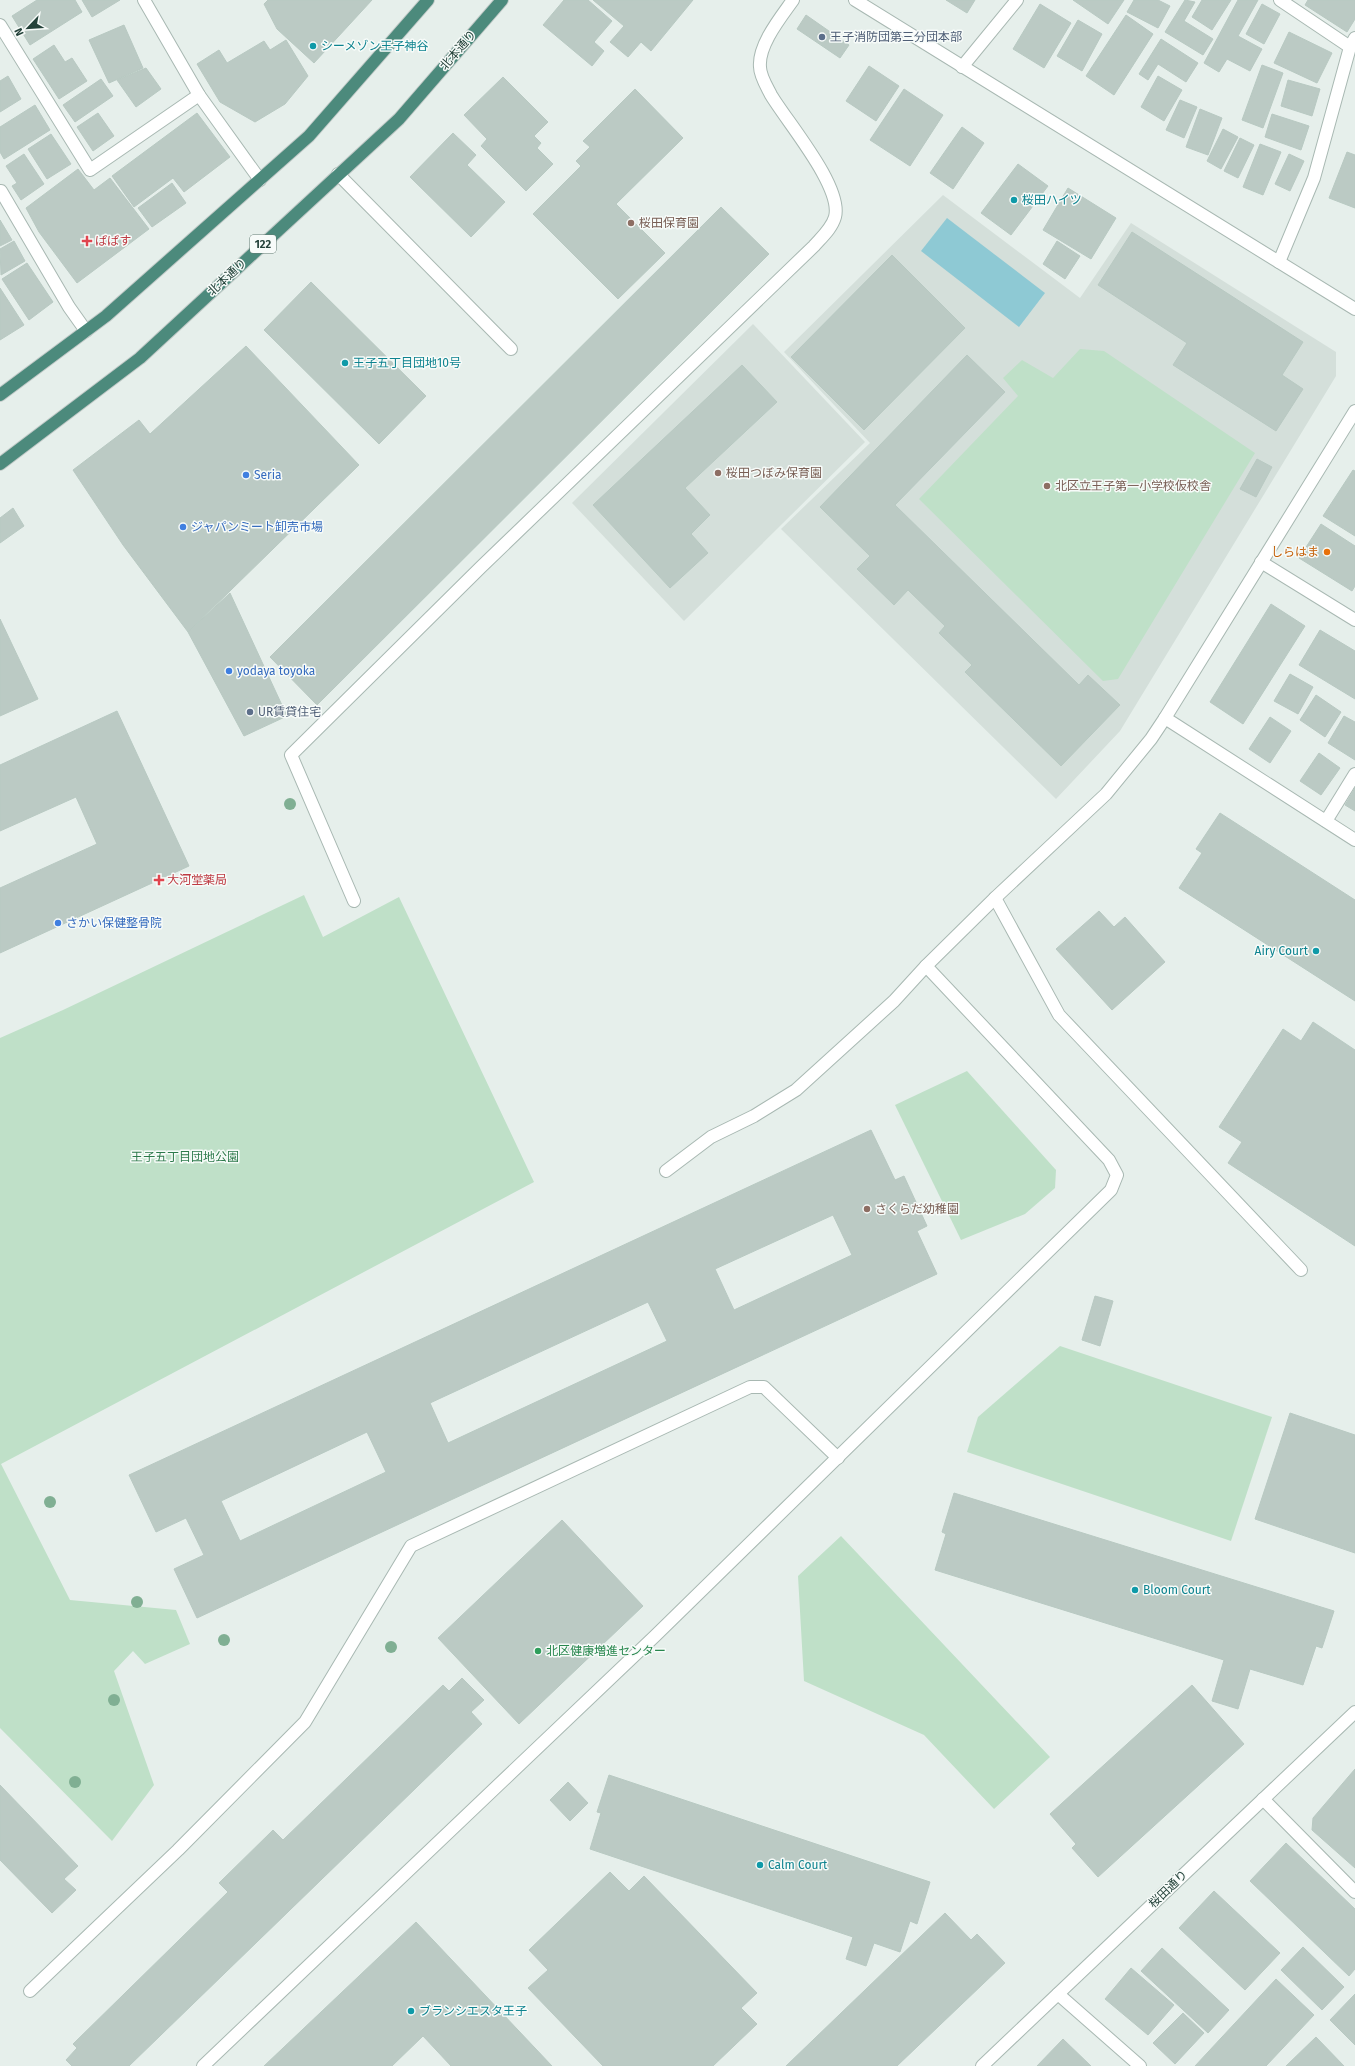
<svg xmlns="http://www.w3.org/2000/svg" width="1355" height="2066" font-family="'Fira Sans','Noto Sans JP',sans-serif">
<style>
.built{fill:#d4dfda}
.green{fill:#bfe0c8}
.water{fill:#8ec9d4}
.building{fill:#bbcac4;stroke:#b8c9c2;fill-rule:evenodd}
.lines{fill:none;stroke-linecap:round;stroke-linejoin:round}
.service-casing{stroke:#a8b8b2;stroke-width:14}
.minor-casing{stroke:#a8b8b2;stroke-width:14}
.tertiary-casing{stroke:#a8b8b2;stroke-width:14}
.trunk-casing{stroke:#c2cac8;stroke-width:14}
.service{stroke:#fff;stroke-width:12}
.minor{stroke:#fff;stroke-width:12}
.tertiary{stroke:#fff;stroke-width:12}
.trunk{stroke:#4c8a7c;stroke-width:12}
.tree{fill:#80af93}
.service-dot{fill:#5c6f8a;stroke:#f7fbf9;stroke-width:1.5}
.culture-dot{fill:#0f9aa8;stroke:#f7fbf9;stroke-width:1.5}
.education-dot{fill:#8d6e63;stroke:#f7fbf9;stroke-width:1.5}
.health-dot{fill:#e0444e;stroke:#f7fbf9;stroke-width:1.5}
.shop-dot{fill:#3f7fe0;stroke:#f7fbf9;stroke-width:1.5}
.food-dot{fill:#e8710a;stroke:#f7fbf9;stroke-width:1.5}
.leisure-dot{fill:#2e9e5b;stroke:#f7fbf9;stroke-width:1.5}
.labels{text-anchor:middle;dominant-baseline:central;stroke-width:3;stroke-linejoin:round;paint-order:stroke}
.shield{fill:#f7fbf9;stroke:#637a73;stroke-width:1}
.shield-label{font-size:11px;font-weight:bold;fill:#24423a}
.service-label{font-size:12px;fill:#4e5e75;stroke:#f7fbf9;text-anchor:start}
.culture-label{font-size:12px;fill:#0d838f;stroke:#f7fbf9;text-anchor:start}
.street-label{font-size:12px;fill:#24423a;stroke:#f7fbf9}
.education-label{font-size:12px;fill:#785e54;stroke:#f7fbf9;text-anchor:start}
.health-label{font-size:12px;fill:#be3a42;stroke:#f7fbf9;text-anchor:start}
.shop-label{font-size:12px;fill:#366cbe;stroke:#f7fbf9;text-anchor:start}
.food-label{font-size:12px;fill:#c56008;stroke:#f7fbf9;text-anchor:end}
.park-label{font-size:12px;fill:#2d7a4b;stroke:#f7fbf9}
.leisure-label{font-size:12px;fill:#27864d;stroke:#f7fbf9;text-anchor:start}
</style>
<rect width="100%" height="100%" fill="#e6efeb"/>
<g class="built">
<polygon points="943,195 1080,298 1131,223 1336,352 1336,376 1120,731 1056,799 781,529 870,443 784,352"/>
<polygon points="753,324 865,442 684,621 572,503"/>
</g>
<g class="green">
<polygon points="1080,349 1104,351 1255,453 1118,679 1103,681 919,499 1018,396 1003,378 1022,360 1053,378"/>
<polygon points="304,895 323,937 399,897 534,1182 1,1464 70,1600 176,1610 190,1644 145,1664 133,1651 114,1671 154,1785 112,1841 0,1728 0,1038 63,1010"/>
<polygon points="967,1071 1056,1170 1055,1188 1025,1214 961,1240 895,1105"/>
<polygon points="1060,1346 1272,1417 1231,1541 967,1452 978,1417"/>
<polygon points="841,1536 1050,1757 994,1809 924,1735 804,1681 798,1576"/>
</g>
<polygon class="water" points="947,218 1045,293 1019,327 921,251"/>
<g class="building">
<polygon points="37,0 75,0 82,12 30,45 12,16"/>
<polygon points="82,0 120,0 92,17"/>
<polygon points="268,0 372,0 314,63 277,29 264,4"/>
<polygon points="564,0 588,0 612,21 594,42 604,51 592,66 543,25"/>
<polygon points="593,0 693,0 651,51 641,42 628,57 610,42 624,26"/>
<polygon points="946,0 975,0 967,13"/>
<polygon points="1073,0 1124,0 1108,24"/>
<polygon points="1134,0 1158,0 1170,6 1158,28 1127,12"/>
<polygon points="1185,0 1195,2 1184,21 1213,39 1203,55 1165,32"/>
<polygon points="1202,0 1231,0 1212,30 1192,17"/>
<polygon points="1238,0 1258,0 1238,36 1262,49 1250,71 1227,59 1219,72 1204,63"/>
<polygon points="1308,0 1355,0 1355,19 1347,32 1305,5"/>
<polygon points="1040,4 1071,23 1044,68 1013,49"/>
<polygon points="1262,4 1280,14 1264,44 1246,34"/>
<polygon points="806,15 849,45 840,58 797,29"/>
<polygon points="1126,15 1153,34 1114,95 1086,76"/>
<polygon points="1078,20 1102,34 1082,71 1057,56"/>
<polygon points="124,25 143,68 109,83 89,40"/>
<polygon points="1289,32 1332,53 1317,83 1274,63"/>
<polygon points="1161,39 1198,63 1186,82 1158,64 1148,80 1139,74"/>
<polygon points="286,40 308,76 285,104 255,122 220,102 197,64 219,50 227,63 264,41 270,50"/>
<polygon points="54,45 65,62 72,58 87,81 59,99 33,59"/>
<polygon points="1262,65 1283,73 1263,128 1242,120"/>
<polygon points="869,66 899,86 876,121 846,101"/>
<polygon points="146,68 161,89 136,107 117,80"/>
<polygon points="8,76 21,99 0,112 0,81"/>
<polygon points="1158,76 1182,90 1164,121 1141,107"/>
<polygon points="503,77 548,122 534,136 541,143 537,148 553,164 526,191 481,146 487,139 464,115"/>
<polygon points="101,79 113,96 75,122 63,105"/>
<polygon points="1288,80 1320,89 1312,116 1281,106"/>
<polygon points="635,89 683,138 616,204 665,253 618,299 533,214 581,166 576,161 590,147 583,141"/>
<polygon points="904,89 943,115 910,166 870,140"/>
<polygon points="1180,100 1197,107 1184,138 1166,130"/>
<polygon points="35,105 50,130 4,159 0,152 0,127"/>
<polygon points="1200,109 1222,118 1208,155 1186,147"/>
<polygon points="98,113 114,136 93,151 77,127"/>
<polygon points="197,113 230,157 184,192 173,178 134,207 112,176"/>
<polygon points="1272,114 1309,126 1301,150 1265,137"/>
<polygon points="962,127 984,143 953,189 930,173"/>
<polygon points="1223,129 1238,137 1221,169 1207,161"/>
<polygon points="453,133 476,155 467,165 505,202 471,237 410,177"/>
<polygon points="51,134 71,164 47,179 28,149"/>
<polygon points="1240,138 1254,145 1238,178 1224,171"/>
<polygon points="1260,144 1281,152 1263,195 1243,187"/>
<polygon points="1347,152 1355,155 1355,208 1329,198"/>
<polygon points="24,154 44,184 21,200 12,186 17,183 6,166"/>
<polygon points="1289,154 1304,161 1290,191 1275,184"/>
<polygon points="1018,164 1048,186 1011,235 981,213"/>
<polygon points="78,169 94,190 110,178 149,229 77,283 39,232 26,208"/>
<polygon points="172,183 186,203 152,227 138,208"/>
<polygon points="1068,188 1116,218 1091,259 1043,230"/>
<polygon points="721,207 769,254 317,705 270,657"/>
<polygon points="0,220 12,240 0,246"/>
<polygon points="1132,232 1303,342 1282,375 1303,389 1276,431 1173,365 1187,343 1098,285"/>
<polygon points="14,241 25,261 1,275 0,249"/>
<polygon points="1057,241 1080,256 1065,279 1043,264"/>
<polygon points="892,255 965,328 864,430 791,357"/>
<polygon points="27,263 53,302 29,320 2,279"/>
<polygon points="311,282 426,396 379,444 264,330"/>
<polygon points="0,288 24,325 0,340"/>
<polygon points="246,346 359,465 188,632 123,545 73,470 139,420 150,434"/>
<polygon points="967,355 1005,392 895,505 1079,685 1088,675 1120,705 1061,766 965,672 972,665 939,633 945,626 908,590 894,605 857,569 870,556 820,507"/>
<polygon points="742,365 777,402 685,488 710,515 691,534 708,553 670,588 593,505"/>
<polygon points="1257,459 1272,467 1256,497 1240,489"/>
<polygon points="1353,470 1355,471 1355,536 1323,516"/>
<polygon points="13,508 24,526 0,543 0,518"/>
<polygon points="1321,524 1355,546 1355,586 1352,591 1299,558"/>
<polygon points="230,593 287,716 244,736 188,632"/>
<polygon points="1271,604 1305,626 1243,724 1210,702"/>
<polygon points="0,619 38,699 0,716"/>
<polygon points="1320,630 1355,651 1355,699 1299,665"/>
<polygon points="1290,674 1313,687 1298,714 1274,701"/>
<polygon points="1316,695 1341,712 1325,737 1300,720"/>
<polygon points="117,711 189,866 0,953 0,888 97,844 76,797 0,831 0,765"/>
<polygon points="1344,716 1355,722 1355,760 1328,743"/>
<polygon points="1270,717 1291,731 1270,763 1249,749"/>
<polygon points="1319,753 1340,768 1321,795 1300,781"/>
<polygon points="1355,788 1355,811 1345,805"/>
<polygon points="1220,813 1355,900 1355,1001 1179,888 1202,853 1196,849"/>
<polygon points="1099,911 1114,927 1125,917 1165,962 1112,1010 1056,949"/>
<polygon points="1313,1022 1355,1050 1355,1246 1228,1163 1242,1142 1219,1127 1283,1029 1301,1041"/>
<path d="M871,1130L895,1180L904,1176L927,1226L917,1231L937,1274L197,1618L174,1569L204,1555L186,1518L156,1532L129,1475ZM833,1215L852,1255L734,1310L715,1269ZM648,1302L667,1341L448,1443L430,1403ZM367,1432L386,1472L240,1541L221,1501Z"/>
<polygon points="1095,1296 1113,1301 1100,1346 1082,1340"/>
<polygon points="1290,1413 1355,1435 1355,1553 1255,1519"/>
<polygon points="954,1493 1334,1611 1322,1648 1316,1646 1303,1685 1250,1669 1238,1709 1212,1701 1224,1660 935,1570 946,1534 942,1532"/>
<polygon points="562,1520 643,1606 519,1724 438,1638"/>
<polygon points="462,1678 484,1700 471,1712 482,1724 129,2066 72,2066 66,2060 77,2048 73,2044 228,1892 219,1883 273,1830 283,1840 443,1685 449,1691"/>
<polygon points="1192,1685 1244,1744 1098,1877 1072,1848 1076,1844 1050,1814"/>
<polygon points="1355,1769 1355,1868 1312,1830 1313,1818"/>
<polygon points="609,1775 930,1882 917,1924 910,1921 900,1952 874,1943 866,1966 846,1959 853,1937 590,1849 601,1813 597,1812"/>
<polygon points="568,1782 588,1803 570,1821 550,1800"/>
<polygon points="0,1785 78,1866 64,1879 76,1890 52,1913 0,1860"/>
<polygon points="1286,1843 1355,1909 1355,1969 1349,1976 1250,1881"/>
<polygon points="610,1872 629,1891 644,1876 757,1993 741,2008 757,2024 713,2066 603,2066 528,1988 548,1970 529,1950"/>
<polygon points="1214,1891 1280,1953 1245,1990 1179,1928"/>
<polygon points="945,1913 971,1940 977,1934 1005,1963 897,2066 786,2066"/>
<polygon points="416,1922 552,2066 451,2066 423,2036 392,2066 264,2066"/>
<polygon points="1303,1947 1344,1987 1322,2010 1281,1970"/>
<polygon points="1162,1948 1229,2010 1208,2033 1141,1971"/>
<polygon points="1131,1968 1174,2005 1148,2035 1105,1999"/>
<polygon points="1276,1979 1314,2015 1266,2066 1195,2066"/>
<polygon points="1355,1994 1355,2045 1330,2020"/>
<polygon points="1183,2013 1204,2033 1175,2064 1153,2043"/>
<polygon points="1316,2037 1344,2066 1286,2066"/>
<polygon points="1063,2039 1091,2066 1037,2066"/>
</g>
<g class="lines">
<defs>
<g id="service">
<polyline points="0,25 90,170 199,95"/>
<polyline points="338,174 511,349"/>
<polyline points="0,191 1,191 69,307 86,331"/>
<polyline points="1326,821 1355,774"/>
<polyline points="995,898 1059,1015 1301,1270"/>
<path d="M354,901L291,755L481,567L814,246C822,237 832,228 835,217C843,187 787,122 771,95C767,87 760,76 760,67C758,45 781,17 793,0"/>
<polyline points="666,1171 711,1137 754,1116 796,1090 894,1001 926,966"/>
<polyline points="1263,1799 1355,1892"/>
<polyline points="30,1991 178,1850 305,1722 411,1546 750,1387 764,1387 838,1458"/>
</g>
<g id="minor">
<polyline points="144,0 199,95 260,180"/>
<polyline points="1280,0 1350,47"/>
<polyline points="962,67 1017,0"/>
<polyline points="1279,262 1314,178 1350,47 1355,38"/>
<polyline points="1261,562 1355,620"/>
<polyline points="1058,1994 1140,2066"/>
<polyline points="203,2066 655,1636 1111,1190 1117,1175 1109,1160 926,966 995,898 1106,794 1151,739 1165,718 1355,840"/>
<polyline points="982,2066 1355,1712"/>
</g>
<g id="tertiary">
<polyline points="855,0 1355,309"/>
<polyline points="1165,718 1355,411"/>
</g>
<g id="trunk">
<polyline points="0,395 106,316 309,136 428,0"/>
<polyline points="0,464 140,358 399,119 502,0"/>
</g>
</defs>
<use href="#service" class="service-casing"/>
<use href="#minor" class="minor-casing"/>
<use href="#tertiary" class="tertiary-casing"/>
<use href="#trunk" class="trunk-casing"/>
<use href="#service" class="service"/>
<use href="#minor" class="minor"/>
<use href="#tertiary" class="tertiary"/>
<use href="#trunk" class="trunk"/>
</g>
<g class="tree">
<circle cx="290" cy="804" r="6"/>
<circle cx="50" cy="1502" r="6"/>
<circle cx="137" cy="1602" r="6"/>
<circle cx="224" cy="1640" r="6"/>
<circle cx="391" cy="1647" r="6"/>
<circle cx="114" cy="1700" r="6"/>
<circle cx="75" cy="1782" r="6"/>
</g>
<g class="service-dot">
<circle cx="822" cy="37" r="4"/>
<circle cx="250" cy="712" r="4"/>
</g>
<g class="culture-dot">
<circle cx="313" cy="46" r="4"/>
<circle cx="1014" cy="200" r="4"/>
<circle cx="345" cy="363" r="4"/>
<circle cx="1316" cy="951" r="4"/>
<circle cx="1135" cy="1590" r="4"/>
<circle cx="760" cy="1865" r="4"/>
<circle cx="411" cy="2011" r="4"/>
</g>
<g class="education-dot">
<circle cx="631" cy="223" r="4"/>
<circle cx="718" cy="473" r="4"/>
<circle cx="1047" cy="486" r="4"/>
<circle cx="867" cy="1209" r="4"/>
</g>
<g class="health-dot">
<path d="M85 235h4v4h4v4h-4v4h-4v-4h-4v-4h4z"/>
<path d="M157 874h4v4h4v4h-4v4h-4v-4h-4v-4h4z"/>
</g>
<g class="shop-dot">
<circle cx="246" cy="475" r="4"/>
<circle cx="183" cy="527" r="4"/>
<circle cx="229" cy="671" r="4"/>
<circle cx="58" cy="923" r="4"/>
</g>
<circle class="food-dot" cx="1327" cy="552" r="4"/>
<circle class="leisure-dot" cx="538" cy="1651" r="4"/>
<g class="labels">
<rect class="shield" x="250" y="235" width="26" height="18" rx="3"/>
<g class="shield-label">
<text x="263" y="244">122</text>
</g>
<g class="service-label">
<text x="830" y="37">王子消防団第三分団本部</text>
<text x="258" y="712">UR賃貸住宅</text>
</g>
<g class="culture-label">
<text x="321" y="46">シーメゾン王子神谷</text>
<text x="1022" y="200">桜田ハイツ</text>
<text x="353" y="363">王子五丁目団地10号</text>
<text x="1308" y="951" text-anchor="end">Airy Court</text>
<text x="1143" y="1590">Bloom Court</text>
<text x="768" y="1865">Calm Court</text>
<text x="419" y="2011">ブランシエスタ王子</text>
</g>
<g class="street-label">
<text transform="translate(458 50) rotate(-49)">北本通り</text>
<text transform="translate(227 277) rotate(-43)">北本通り</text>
<text transform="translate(1168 1889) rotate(-44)">桜田通り</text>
</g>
<g class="education-label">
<text x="639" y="223">桜田保育園</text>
<text x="726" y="473">桜田つぼみ保育園</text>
<text x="1055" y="486">北区立王子第一小学校仮校舎</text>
<text x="875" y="1209">さくらだ幼稚園</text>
</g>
<g class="health-label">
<text x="95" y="241">ぱぱす</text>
<text x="167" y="880">大河堂薬局</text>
</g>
<g class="shop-label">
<text x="254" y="475">Seria</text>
<text x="191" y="527">ジャパンミート卸売市場</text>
<text x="237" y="671">yodaya toyoka</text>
<text x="66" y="923">さかい保健整骨院</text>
</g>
<g class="food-label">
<text x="1319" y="552">しらはま</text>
</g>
<g class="park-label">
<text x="185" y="1157">王子五丁目団地公園</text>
</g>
<g class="leisure-label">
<text x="546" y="1651">北区健康増進センター</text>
</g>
</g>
<g transform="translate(28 28) rotate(245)" stroke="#f7fbf9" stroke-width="3" paint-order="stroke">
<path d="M0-3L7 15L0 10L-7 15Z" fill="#24423a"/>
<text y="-6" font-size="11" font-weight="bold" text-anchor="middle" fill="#24423a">N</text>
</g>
</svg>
